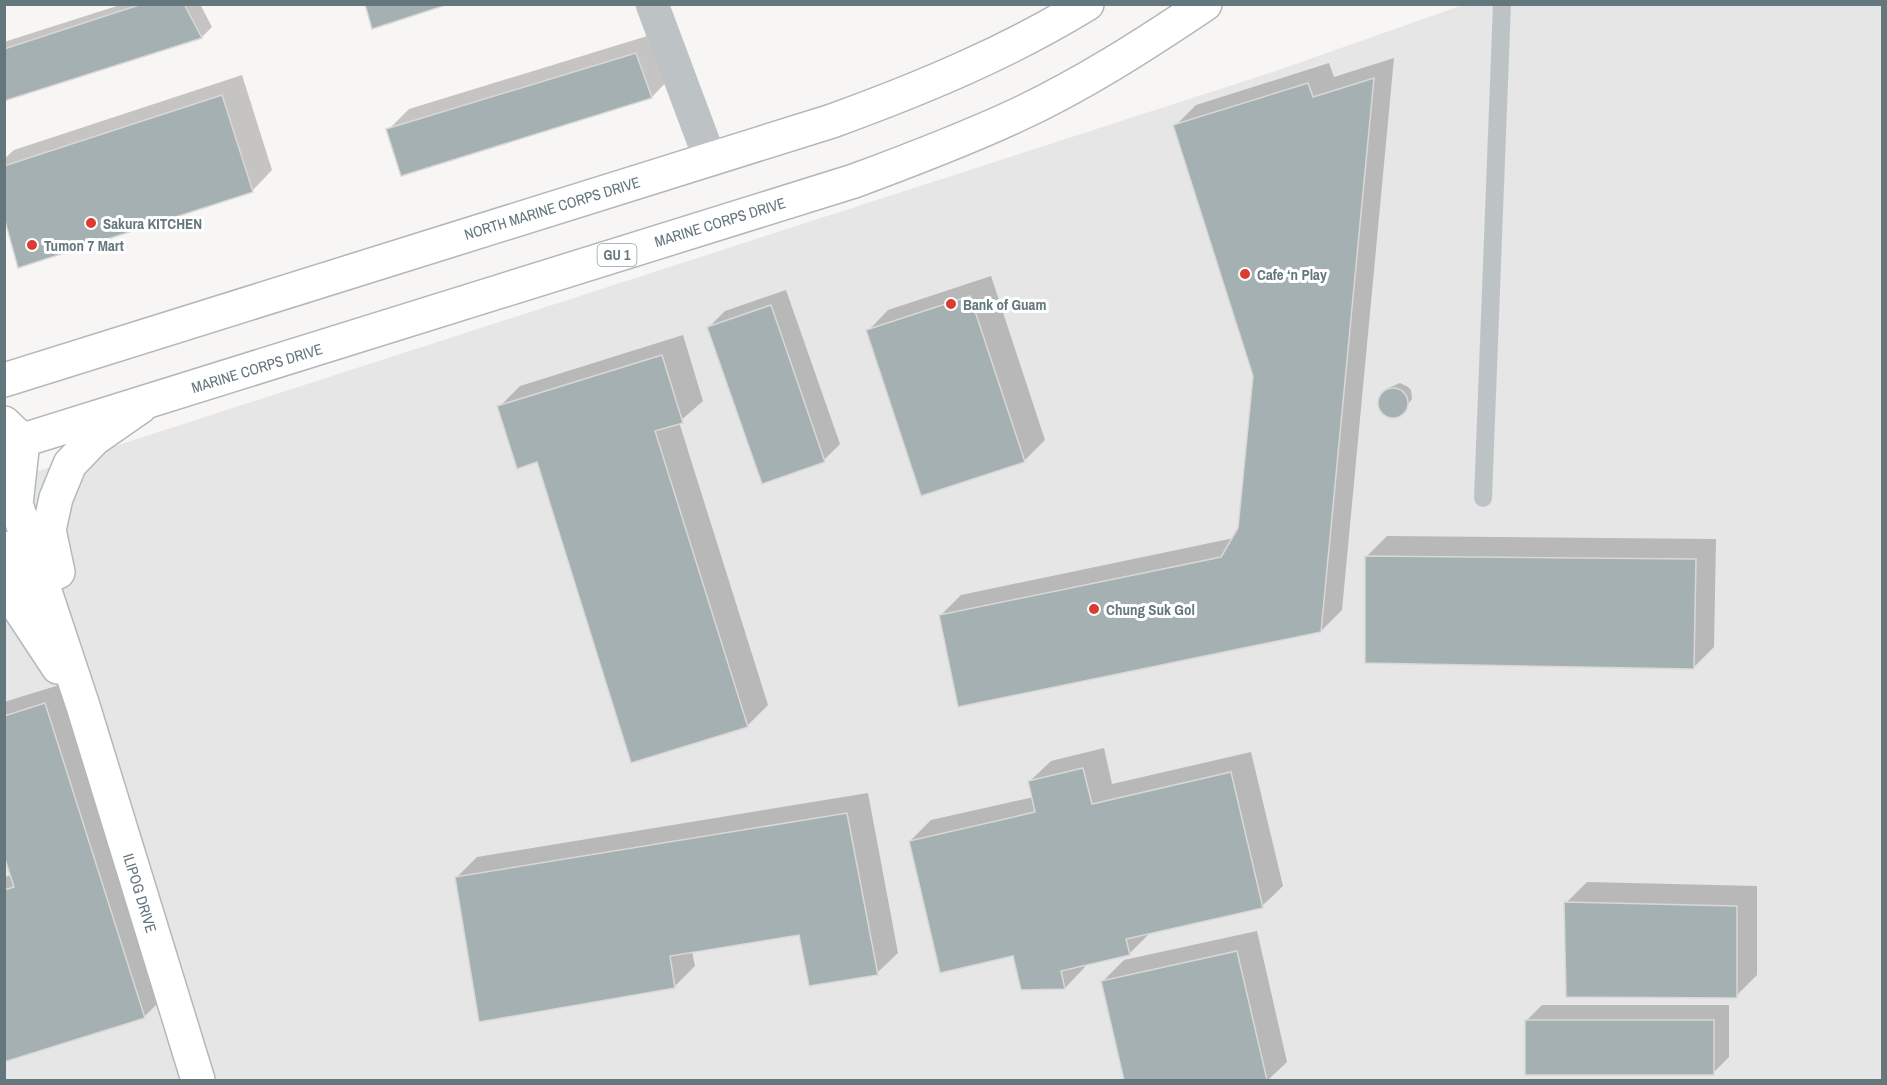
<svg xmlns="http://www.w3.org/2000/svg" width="1887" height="1085" font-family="'Archivo Narrow',sans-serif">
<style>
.built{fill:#e5e6e5}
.shadow{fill:#0003}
.building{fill:#a5b0b3;stroke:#d8d8d6;stroke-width:1.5}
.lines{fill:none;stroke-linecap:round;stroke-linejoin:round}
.secondary-casing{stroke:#b2b9bc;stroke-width:36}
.primary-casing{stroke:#b1b8ba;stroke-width:36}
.lane{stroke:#bdc3c5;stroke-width:18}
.street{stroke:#bdc3c5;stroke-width:33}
.secondary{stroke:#fff;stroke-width:33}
.primary{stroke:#fff;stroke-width:33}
.poi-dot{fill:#db3b30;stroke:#fff;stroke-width:2}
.labels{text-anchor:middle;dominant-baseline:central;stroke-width:6;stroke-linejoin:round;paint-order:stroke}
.shield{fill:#fff;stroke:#92a0a4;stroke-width:1.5}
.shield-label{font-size:14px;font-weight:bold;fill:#63777d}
.street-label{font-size:15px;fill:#63777d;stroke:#fff}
.poi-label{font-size:15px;font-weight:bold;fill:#63777d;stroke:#fff;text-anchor:start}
</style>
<rect width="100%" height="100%" fill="#f7f6f4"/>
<polygon class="built" points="1463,5 1882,5 1882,1080 5,1080 4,482 1273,72"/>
<g class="shadow">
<polygon points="123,4 200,4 212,27 202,37 4,100 4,42"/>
<polygon points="657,33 672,76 652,97 402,174 388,130 409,109"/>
<polygon points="1394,58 1342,610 1321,631 940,616 961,595 1234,538 1240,529 1254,376 1175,126 1196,105 1329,63 1334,77"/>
<polygon points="242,75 272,170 252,191 4,211 4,159 14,150"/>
<polygon points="991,276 1045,440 1024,461 868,331 888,310"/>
<polygon points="786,290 840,444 824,460 709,327 725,311"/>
<polygon points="683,335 703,401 679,422 768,705 747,726 538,460 499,407 520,386"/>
<polygon points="1400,383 1408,387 1411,390 1412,399 1402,413 1393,417 1384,414 1379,406 1379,402 1382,394 1388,388"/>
<polygon points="1387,536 1716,539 1714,647 1693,668 1366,557"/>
<polygon points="66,683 165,996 144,1017 4,1061 4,877 12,875 4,851 4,702"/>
<polygon points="1104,748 1112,784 1251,752 1283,886 1262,906 1150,933 1129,954 1085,964 1085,967 1065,988 1022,988 1014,954 910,841 931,820 1034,797 1030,781 1051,761"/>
<polygon points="868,793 898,953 877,973 801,933 692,951 695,966 674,987 456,878 477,857"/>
<polygon points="1587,882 1757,886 1757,975 1736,996 1566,903"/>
<polygon points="1257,931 1287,1062 1268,1080 1125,1080 1103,981 1124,960"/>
<polygon points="1542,1005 1729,1005 1729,1057 1713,1073 1526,1021"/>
</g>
<g class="building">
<polygon points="142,4 184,4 202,38 4,101 4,49"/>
<polygon points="365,4 449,4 372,29"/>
<polygon points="636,53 652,98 401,176 386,129"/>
<polygon points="1374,78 1321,632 958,707 939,615 1221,557 1238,528 1253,376 1173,125 1308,83 1313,97"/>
<polygon points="222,95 253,192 18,268 4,217 4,166"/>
<polygon points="970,296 1025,462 921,496 866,330"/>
<polygon points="771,305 825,462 762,484 707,327"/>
<polygon points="662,355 683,423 655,431 748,727 631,763 537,462 517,469 497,406"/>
<circle cx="1393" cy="403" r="15"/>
<polygon points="1365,556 1696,559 1694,669 1365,663"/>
<polygon points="45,703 145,1018 4,1062 4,890 14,887 4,856 4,716"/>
<polygon points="1083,768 1092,804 1231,772 1263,908 1126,939 1130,955 1061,971 1065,989 1021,990 1013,956 940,973 909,841 1035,812 1028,781"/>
<polygon points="847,813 878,975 809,986 799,935 670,956 675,988 479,1022 455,877"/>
<polygon points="1564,902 1737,906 1737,998 1566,997"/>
<polygon points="1237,951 1267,1080 1124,1080 1101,981"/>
<rect x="1525" y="1020" width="189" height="55"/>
</g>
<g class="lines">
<defs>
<g id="secondary">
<polyline points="4,423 23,441 16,504 83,706 198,1080"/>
<polyline points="4,548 30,600"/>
<polyline points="58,572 49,530 56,498 70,464 94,439 140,407"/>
<polyline points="4,585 58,667"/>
</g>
<g id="primary">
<path d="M4,380L832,121C920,89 1007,53 1087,4"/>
<path d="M4,446L854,181C908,161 963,140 1015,116C1082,85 1144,45 1205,4"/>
</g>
</defs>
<use href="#secondary" class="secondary-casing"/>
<use href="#primary" class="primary-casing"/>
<polyline class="lane" points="1483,498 1502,4"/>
<polyline class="street" points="652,4 710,159"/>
<use href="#secondary" class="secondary"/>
<use href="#primary" class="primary"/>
</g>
<g class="poi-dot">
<circle cx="91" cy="223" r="6"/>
<circle cx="32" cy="245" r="6"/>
<circle cx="1245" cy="274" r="6"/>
<circle cx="951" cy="304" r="6"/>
<circle cx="1094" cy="609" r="6"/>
</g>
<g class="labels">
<rect class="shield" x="597.5" y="244" width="39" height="22" rx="4.5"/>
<g class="shield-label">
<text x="617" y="255">GU 1</text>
</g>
<g class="street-label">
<text transform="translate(552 208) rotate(-17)">NORTH MARINE CORPS DRIVE</text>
<text transform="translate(720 222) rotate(-17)">MARINE CORPS DRIVE</text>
<text transform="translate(257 368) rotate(-17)">MARINE CORPS DRIVE</text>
<text transform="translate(140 893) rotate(73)">ILIPOG DRIVE</text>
</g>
<g class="poi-label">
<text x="103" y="223">Sakura KITCHEN</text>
<text x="44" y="245">Tumon 7 Mart</text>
<text x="1257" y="274">Cafe ‘n Play</text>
<text x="963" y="304">Bank of Guam</text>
<text x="1106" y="609">Chung Suk Gol</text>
</g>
</g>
<rect width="1887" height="1085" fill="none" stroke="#63777d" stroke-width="12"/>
</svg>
